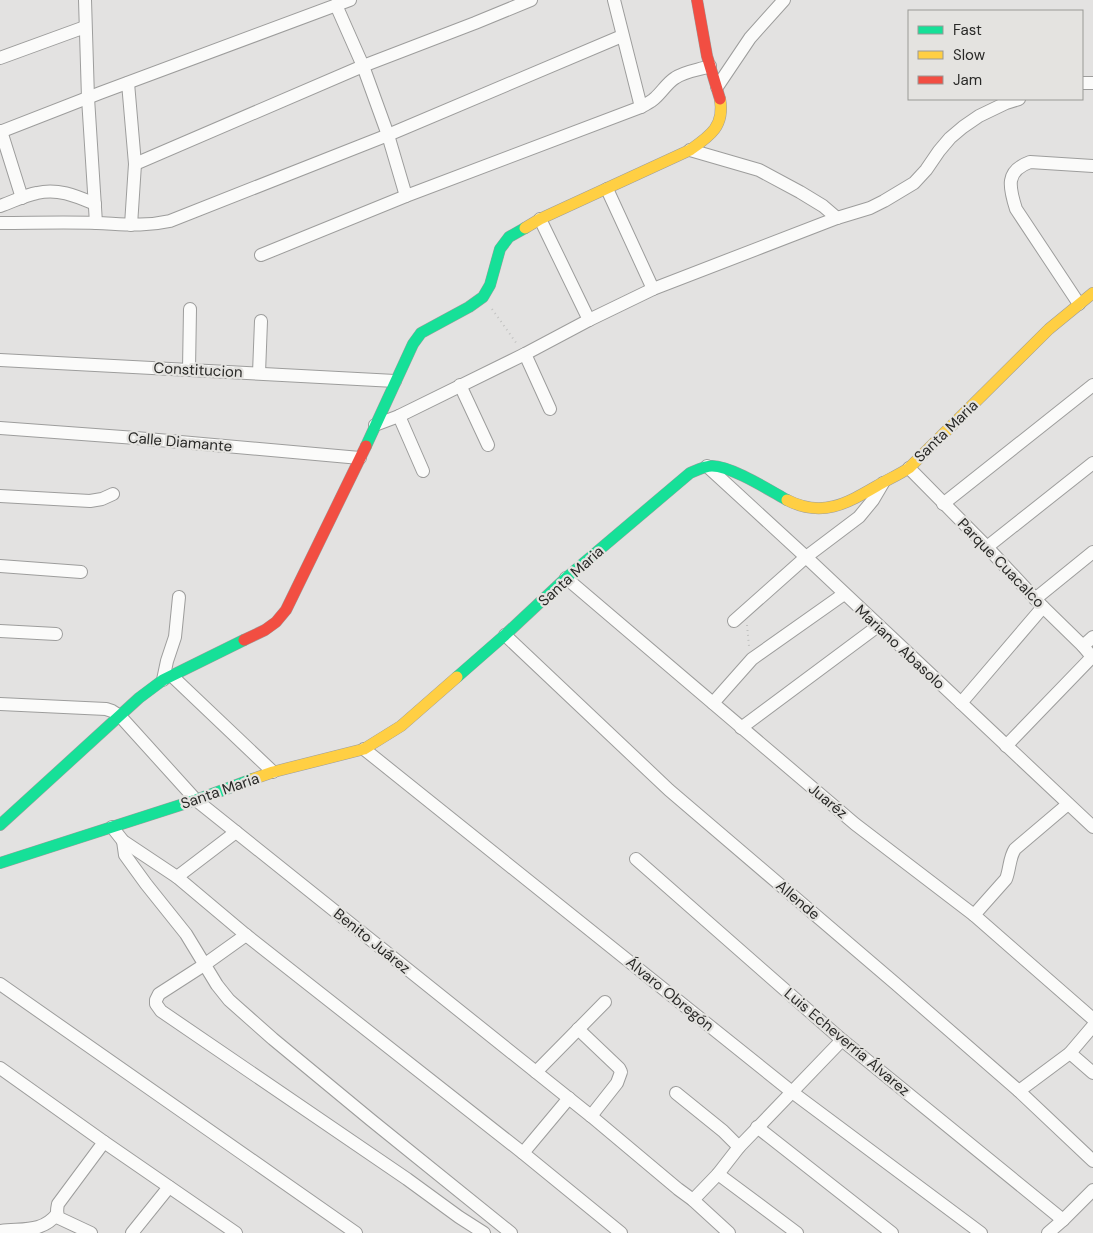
<svg xmlns="http://www.w3.org/2000/svg" width="1093" height="1233" font-family="'DM Sans',sans-serif">
<style>
.lines{fill:none;stroke-linecap:round;stroke-linejoin:round}
.street-casing{stroke:#9d9d9c;stroke-width:14}
.fast-casing{stroke:#9d9d9c;stroke-width:12}
.slow-casing{stroke:#9d9d9c;stroke-width:12}
.jam-casing{stroke:#9d9d9c;stroke-width:12}
.path{stroke:#c1c1c0;stroke-width:2;stroke-dasharray:1 4;stroke-linecap:butt}
.street{stroke:#fbfbfa;stroke-width:12}
.fast{stroke:#16e098;stroke-width:11}
.slow{stroke:#ffcf43;stroke-width:11}
.jam{stroke:#f24e42;stroke-width:11}
.labels{text-anchor:middle;dominant-baseline:central;stroke-width:4.5;stroke-linejoin:round;paint-order:stroke}
.street-label{font-size:15px;fill:#292927;stroke:#e4e3e0}
</style>
<rect width="100%" height="100%" fill="#e3e2e1"/>
<g class="lines">
<defs>
<g id="street">
<polyline points="85,0 88,98 96,223"/>
<polyline points="614,0 641,107"/>
<polyline points="336,5 363,66 388,135 406,196"/>
<polyline points="0,58 85,27"/>
<polyline points="128,83 135,164 131,225"/>
<polyline points="1082,83 1093,83"/>
<polyline points="717,87 750,38 784,0"/>
<polyline points="1,131 22,198"/>
<polyline points="0,132 100,93 350,0"/>
<polyline points="690,150 759,170 800,192 823,206 837,218"/>
<polyline points="135,164 363,66 475,23 531,0"/>
<polyline points="607,189 653,289"/>
<path d="M0,206C12,202 25,195 37,193C58,188 76,196 95,204"/>
<polyline points="540,219 589,320"/>
<path d="M0,223C32,223 65,222 97,223C123,224 143,227 170,221L388,135L622,36"/>
<path d="M261,255L406,196L641,107C646,104 651,102 655,98C662,92 667,83 675,78C685,71 699,70 710,66"/>
<path d="M1079,304L1016,209C1009,187 1005,171 1030,162L1093,166"/>
<polyline points="525,354 550,409"/>
<polyline points="0,360 395,381"/>
<polyline points="189,369 190,309"/>
<polyline points="259,373 261,321"/>
<polyline points="460,385 488,445"/>
<polyline points="399,416 423,471"/>
<polyline points="375,425 399,416 525,354 589,320 653,289 837,218 870,208 884,201 914,183 926,170 939,151 950,138 963,127 979,116 1006,103 1019,99"/>
<polyline points="0,428 136,438 360,458"/>
<polyline points="707,466 806,557 1093,827"/>
<polyline points="909,468 987,547 1043,607 1083,646 1093,658"/>
<polyline points="0,496 90,501 102,499 113,494"/>
<polyline points="943,504 1093,385"/>
<polyline points="987,547 1093,463"/>
<polyline points="0,566 81,572"/>
<polyline points="566,578 855,824 974,915 1093,1019"/>
<polyline points="1035,599 1093,552"/>
<polyline points="734,621 806,557 859,517 873,500 883,483"/>
<polyline points="0,631 56,634"/>
<polyline points="505,635 669,790 896,984 1019,1091 1093,1161"/>
<polyline points="1083,646 1093,637"/>
<polyline points="172,676 273,772"/>
<polyline points="163,680 167,661 175,637 179,597"/>
<polyline points="713,703 752,659 844,594"/>
<polyline points="961,703 1043,607"/>
<polyline points="0,704 106,709 112,711 120,716 196,800 591,1116 678,1189 693,1200 729,1233"/>
<polyline points="741,728 878,626"/>
<polyline points="1006,746 1092,657"/>
<polyline points="364,749 792,1092 981,1233"/>
<polyline points="112,827 123,841 177,877 246,935 523,1153 621,1233"/>
<polyline points="123,841 125,855 146,884 186,934 217,985 229,1000 273,1039 371,1120 511,1233"/>
<polyline points="636,859 842,1040 1063,1220"/>
<polyline points="177,877 236,832"/>
<path d="M974,915L1006,879C1010,869 1009,858 1015,849L1068,804"/>
<polyline points="246,935 204,965 159,994 156,1000 156,1004 161,1011 407,1179 459,1217 484,1233"/>
<polyline points="0,984 356,1233"/>
<polyline points="578,1029 619,1068 621,1072 617,1083 591,1116"/>
<polyline points="1070,1053 1093,1073"/>
<polyline points="0,1068 104,1142 236,1233"/>
<polyline points="536,1072 605,1002"/>
<polyline points="1019,1091 1070,1053 1093,1026"/>
<polyline points="676,1093 723,1131 739,1147"/>
<polyline points="757,1127 892,1233"/>
<polyline points="523,1153 569,1098"/>
<polyline points="718,1174 797,1233"/>
<polyline points="693,1200 718,1174 739,1147 842,1040"/>
<path d="M0,1231C22,1228 42,1233 57,1214"/>
<path d="M91,1233L59,1218C56,1213 57,1209 58,1204L104,1142"/>
<polyline points="132,1233 169,1187"/>
<polyline points="1048,1233 1063,1220 1093,1190"/>
</g>
<g id="fast">
<polyline points="366,446 413,344 421,333 469,307 483,297 490,285 500,249 509,237 525,228"/>
<path d="M457,677L505,635L566,578L690,473C697,470 705,466 712,466C731,466 769,490 787,500"/>
<polyline points="0,825 139,698 163,680 244,640"/>
<polyline points="0,863 196,800 253,779"/>
</g>
<g id="slow">
<path d="M525,228L540,219L690,150C710,136 725,126 720,99"/>
<path d="M787,500C824,519 849,502 882,483C891,478 900,474 909,468L1049,329L1093,293"/>
<polyline points="253,779 273,772 364,749 401,726 457,677"/>
</g>
<g id="jam">
<polyline points="697,0 707,56 720,99"/>
<polyline points="244,640 265,630 276,622 286,610 366,446"/>
</g>
</defs>
<use href="#street" class="street-casing"/>
<use href="#fast" class="fast-casing"/>
<use href="#slow" class="slow-casing"/>
<use href="#jam" class="jam-casing"/>
<g class="path">
<polyline points="492,309 517,344"/>
<polyline points="747,625 749,646"/>
</g>
<use href="#street" class="street"/>
<use href="#fast" class="fast"/>
<use href="#slow" class="slow"/>
<use href="#jam" class="jam"/>
</g>
<g class="labels">
<g class="street-label">
<text transform="translate(198 370) rotate(3)">Constitucion</text>
<text transform="translate(946 431) rotate(-44)">Santa Maria</text>
<text transform="translate(180 442) rotate(5)">Calle Diamante</text>
<text transform="translate(1001 563) rotate(46)">Parque Cuacalco</text>
<text transform="translate(571 576) rotate(-42)">Santa Maria</text>
<text transform="translate(900 647) rotate(43)">Mariano Abasolo</text>
<text transform="translate(220 791) rotate(-19)">Santa Maria</text>
<text transform="translate(828 801) rotate(40)">Juaréz</text>
<text transform="translate(798 900) rotate(40)">Allende</text>
<text transform="translate(372 941) rotate(39)">Benito Juárez</text>
<text transform="translate(670 994) rotate(39)">Álvaro Obregón</text>
<text transform="translate(847 1042) rotate(40)">Luis Echeverría Álvarez</text>
</g>
</g>
<rect x="908" y="10" width="175" height="90" fill="#e4e3e0" stroke="#999996"/>
<rect x="918" y="26" width="25" height="8" fill="#16e098" stroke="#999996"/>
<text x="953" y="35" font-size="15" fill="#292927">Fast</text>
<rect x="918" y="51" width="25" height="8" fill="#ffcf43" stroke="#999996"/>
<text x="953" y="60" font-size="15" fill="#292927">Slow</text>
<rect x="918" y="76" width="25" height="8" fill="#f24e42" stroke="#999996"/>
<text x="953" y="85" font-size="15" fill="#292927">Jam</text>
</svg>
